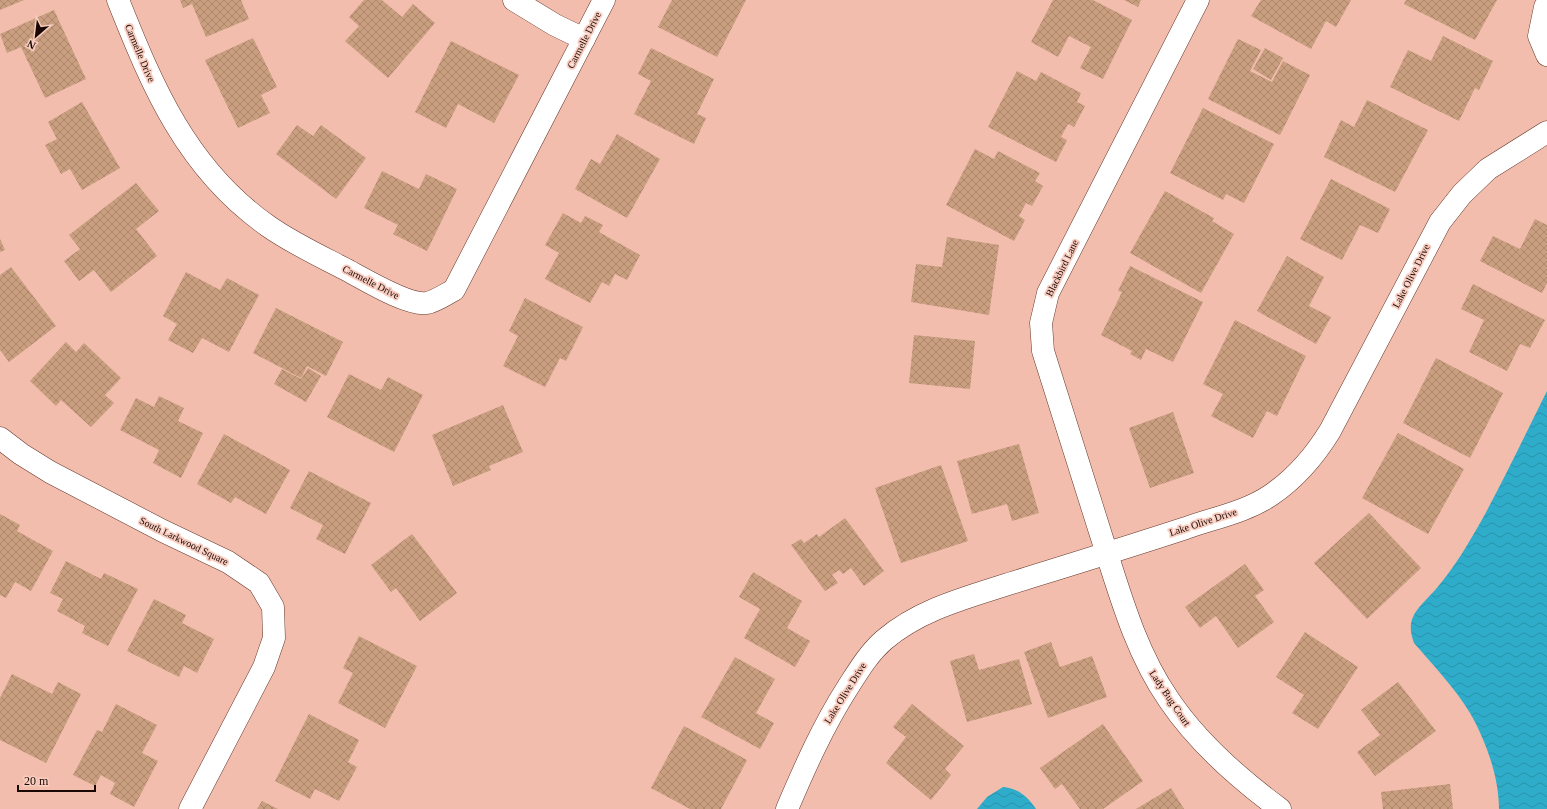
<svg xmlns="http://www.w3.org/2000/svg" width="1547" height="809" font-family="'Times New Roman',serif">
<style>
.water{fill:url(#water-waves)}
.building{fill:url(#building-cross-hatch)}
.lines{fill:none;stroke-linecap:round;stroke-linejoin:round}
.minor-casing{stroke:#65392c;stroke-width:23}
.minor{stroke:#fff;stroke-width:22}
.labels{text-anchor:middle;dominant-baseline:central;stroke-width:3.5;stroke-linejoin:round;paint-order:stroke}
.street-label{font-size:10px;fill:#180703;stroke:#f9cdc0}
</style>
<defs>
<pattern id="water-waves" width="16" height="10" patternUnits="userSpaceOnUse"><rect width="16" height="10" fill="#2eacca"/><path d="M0 5q4-4 8 0t8 0" fill="none" stroke="#2892ac"/></pattern>
<pattern id="building-cross-hatch" width="8" height="8" patternUnits="userSpaceOnUse"><rect width="8" height="8" fill="#c99f80"/><path d="M0 0l8 8M0 8l8-8" fill="none" stroke="#ac876d"/></pattern>
</defs>
<rect width="100%" height="100%" fill="#f3bdad"/>
<g class="water">
<path d="M1547,391V809H1499C1499,777 1486,741 1470,713C1455,688 1433,665 1414,643C1404,617 1419,608 1436,589C1455,567 1470,541 1484,516C1506,475 1526,433 1547,391Z"/>
<path d="M1003,787C1018,788 1028,797 1036,809H977L987,797Z"/>
</g>
<g class="building">
<polygon points="0,0 24,0 0,10"/>
<polygon points="180,0 241,0 249,19 206,37 192,4 183,8"/>
<polygon points="364,0 382,0 402,17 413,4 435,23 388,78 345,41 359,26 349,17"/>
<polygon points="672,0 746,0 717,57 658,27"/>
<polygon points="1053,0 1093,0 1132,20 1103,79 1080,68 1091,47 1069,36 1058,57 1031,42"/>
<polygon points="1124,0 1141,0 1138,7"/>
<polygon points="1261,0 1351,0 1336,27 1326,21 1311,49 1251,16"/>
<polygon points="1406,0 1497,0 1475,40 1404,4"/>
<polygon points="54,10 86,79 45,98 21,47 7,53 0,34"/>
<polygon points="1443,36 1493,61 1479,90 1475,88 1459,121 1390,87 1408,50 1431,61"/>
<polygon points="253,38 277,87 261,95 270,113 238,128 205,60"/>
<polygon points="1238,39 1261,50 1250,71 1272,82 1283,61 1310,75 1280,135 1208,99"/>
<polygon points="451,41 519,75 494,123 458,104 446,128 415,112"/>
<polygon points="651,48 714,79 697,114 706,118 694,144 634,114 651,81 638,74"/>
<polygon points="1265,48 1283,58 1271,80 1253,69"/>
<polygon points="1017,71 1036,81 1041,72 1081,93 1077,102 1085,106 1074,127 1068,124 1061,137 1067,140 1056,162 988,127"/>
<polygon points="1367,100 1428,130 1395,192 1324,157 1341,120 1354,127"/>
<polygon points="82,102 120,168 82,190 70,169 61,174 45,145 57,139 48,122"/>
<polygon points="1203,108 1274,144 1244,203 1226,194 1223,200 1170,173"/>
<polygon points="297,125 313,136 321,125 366,158 336,199 276,154"/>
<polygon points="617,134 660,159 627,218 575,189 591,159 600,164"/>
<polygon points="975,149 994,159 998,151 1040,173 1035,181 1043,186 1032,206 1026,203 1019,216 1025,220 1014,241 946,205"/>
<polygon points="382,171 419,189 426,174 457,189 427,251 393,234 398,225 364,208"/>
<polygon points="1331,179 1390,209 1378,233 1360,225 1342,260 1300,239"/>
<polygon points="136,183 159,211 136,229 157,256 111,292 94,270 79,281 64,261 80,249 69,235"/>
<polygon points="1165,191 1214,218 1212,221 1234,234 1201,293 1130,253"/>
<polygon points="563,213 581,223 585,216 603,225 599,232 640,255 627,280 615,274 609,286 602,282 590,303 545,279 559,253 545,245"/>
<polygon points="1535,219 1547,225 1547,283 1542,293 1480,261 1493,236 1520,249"/>
<polygon points="947,237 999,245 989,315 911,302 916,264 942,267"/>
<polygon points="0,239 5,250 0,252"/>
<polygon points="1287,256 1324,277 1309,306 1331,317 1316,344 1257,311"/>
<polygon points="1130,266 1203,302 1173,362 1146,349 1141,360 1130,354 1132,351 1101,335 1122,292 1118,291"/>
<polygon points="11,267 56,326 9,362 0,350 0,275"/>
<polygon points="186,272 220,290 227,278 259,295 229,352 202,338 193,353 168,340 177,324 163,316"/>
<polygon points="1473,284 1545,320 1530,348 1520,344 1507,371 1469,352 1484,320 1461,309"/>
<polygon points="525,298 583,327 566,361 560,358 545,387 503,366 518,336 509,331"/>
<polygon points="276,308 343,342 326,376 307,366 301,378 253,353"/>
<polygon points="1235,320 1306,356 1277,416 1267,411 1253,438 1211,416 1223,394 1203,384"/>
<polygon points="914,335 975,341 970,389 909,383"/>
<polygon points="66,342 76,352 84,343 121,378 105,395 114,403 91,427 61,400 56,406 30,381"/>
<polygon points="1436,358 1503,393 1470,458 1403,423"/>
<polygon points="308,368 321,376 306,402 274,384 282,369 301,379"/>
<polygon points="349,374 381,390 388,377 423,395 394,452 327,417"/>
<polygon points="159,396 184,408 178,421 203,433 181,478 153,463 159,450 120,430 136,398 154,407"/>
<polygon points="503,405 523,452 489,466 491,470 453,486 432,435"/>
<polygon points="1173,412 1194,473 1150,488 1129,428"/>
<polygon points="1398,433 1464,469 1428,534 1362,498"/>
<polygon points="224,434 290,470 266,514 235,497 231,503 197,484"/>
<polygon points="1019,444 1039,513 1012,521 1007,504 972,514 957,461"/>
<polygon points="941,465 968,541 901,563 875,488"/>
<polygon points="309,471 371,503 345,554 316,539 323,525 290,508"/>
<polygon points="1369,513 1421,568 1367,619 1314,563"/>
<polygon points="0,514 20,525 17,531 53,551 31,591 15,582 6,598 0,595"/>
<polygon points="845,518 884,571 864,586 851,568 843,574 839,570 832,575 838,583 825,591 791,545 801,539 804,543 817,534 819,537"/>
<polygon points="412,534 457,593 420,621 396,588 391,592 371,565"/>
<polygon points="66,561 101,579 104,573 138,589 108,646 82,633 85,626 57,611 63,599 50,593"/>
<polygon points="1245,564 1264,590 1255,596 1274,622 1238,648 1216,616 1200,628 1185,607"/>
<polygon points="753,572 802,601 787,628 810,641 795,667 744,638 760,609 739,597"/>
<polygon points="154,599 186,615 182,623 214,639 197,673 184,666 179,677 127,651"/>
<polygon points="1305,632 1358,667 1318,729 1292,713 1304,695 1276,677"/>
<polygon points="359,636 417,666 385,728 338,703 353,673 343,668"/>
<polygon points="1051,642 1060,667 1092,656 1107,697 1048,718 1024,652"/>
<polygon points="974,654 979,670 1019,659 1032,704 967,722 950,661"/>
<polygon points="735,657 775,679 756,713 774,723 760,749 701,717"/>
<polygon points="12,674 52,694 58,682 81,694 46,763 0,740 0,698"/>
<polygon points="1398,682 1436,731 1375,776 1357,752 1380,735 1361,710"/>
<polygon points="116,704 157,725 142,753 158,761 134,807 110,794 115,783 101,775 95,786 73,775 97,730 102,732"/>
<polygon points="912,704 964,746 945,769 951,775 931,800 886,763 906,737 893,727"/>
<polygon points="309,714 359,740 348,762 357,767 339,801 315,789 310,799 275,781"/>
<polygon points="1103,724 1143,781 1103,809 1080,809 1062,784 1055,789 1040,768"/>
<polygon points="684,726 747,760 721,809 690,809 651,788"/>
<polygon points="1450,784 1453,809 1383,809 1381,792"/>
<polygon points="1171,788 1184,809 1136,809"/>
<polygon points="262,801 278,809 257,809"/>
</g>
<g class="lines">
<defs>
<g id="minor">
<path d="M118,0C153,88 187,169 268,226C292,243 320,256 347,270C364,279 408,306 427,303C436,301 446,294 454,290L604,0"/>
<polyline points="514,0 555,25 584,39"/>
<path d="M1198,0L1048,293L1041,323L1043,351C1063,413 1082,474 1101,535C1119,591 1135,651 1169,700C1198,743 1238,778 1280,809"/>
<polyline points="1547,6 1545,7 1539,36 1547,55"/>
<polyline points="0,438 21,454 50,472 163,531 228,562 259,583 273,607 274,638 264,667 190,809"/>
<path d="M787,809C805,767 823,726 848,687C859,670 869,653 884,640C918,611 961,599 1002,586C1063,567 1125,548 1186,528C1214,518 1246,512 1271,495C1296,478 1314,457 1330,431L1440,222L1462,194L1488,169L1547,132"/>
</g>
</defs>
<use href="#minor" class="minor-casing"/>
<use href="#minor" class="minor"/>
</g>
<g class="labels">
<g class="street-label">
<text transform="translate(584 40) rotate(-63)">Carmelle Drive</text>
<text transform="translate(140 53) rotate(67)">Carmelle Drive</text>
<text transform="translate(1062 268) rotate(-64)">Blackbird Lane</text>
<text transform="translate(1411 276) rotate(-63)">Lake Olive Drive</text>
<text transform="translate(371 282) rotate(27)">Carmelle Drive</text>
<text transform="translate(1203 522) rotate(-18)">Lake Olive Drive</text>
<text transform="translate(184 541) rotate(26)">South Larkwood Square</text>
<text transform="translate(845 693) rotate(-58)">Lake Olive Drive</text>
<text transform="translate(1170 698) rotate(56)">Lady Bug Court</text>
</g>
</g>
<g transform="translate(36 36) rotate(208)" stroke="#f9cdc0" stroke-width="3" paint-order="stroke">
<path d="M0-3L7 15L0 10L-7 15Z" fill="#180703"/>
<text y="-6" font-size="11" font-weight="bold" text-anchor="middle" fill="#180703">N</text>
</g>
<path d="M18 785v6h77v-6" fill="none" stroke="#180703" stroke-width="2"/>
<text x="24" y="785" font-size="12" fill="#180703" stroke="#f9cdc0" stroke-width="3" paint-order="stroke">20 m</text>
</svg>
